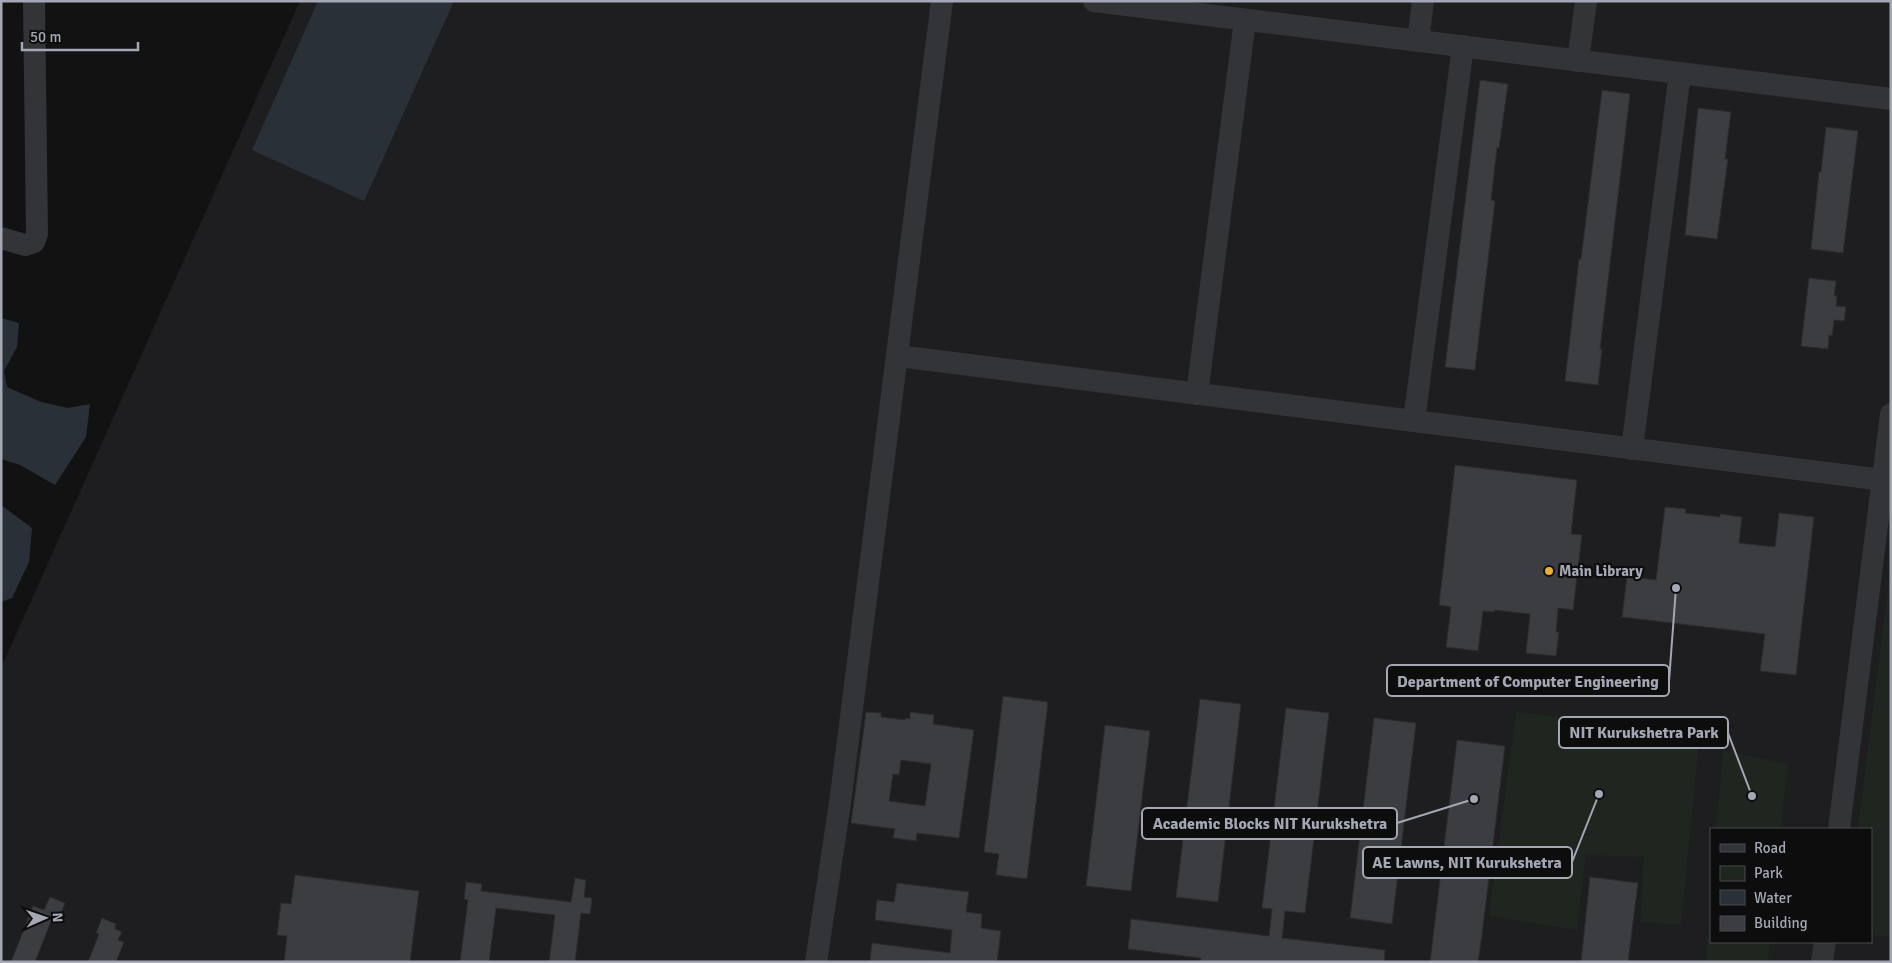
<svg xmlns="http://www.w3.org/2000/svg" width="1892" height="963" font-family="Signika,sans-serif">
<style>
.built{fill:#1e1e20;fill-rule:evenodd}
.green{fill:#1e261f}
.water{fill:#293037}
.building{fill:#3c3d40;stroke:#2c2c2f;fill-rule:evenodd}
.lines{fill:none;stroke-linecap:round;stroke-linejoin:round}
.minor{stroke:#333438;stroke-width:22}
.poi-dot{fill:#ebb032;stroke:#0d0d0e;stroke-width:2}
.labels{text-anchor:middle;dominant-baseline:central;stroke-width:4.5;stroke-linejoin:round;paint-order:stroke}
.poi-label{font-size:15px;font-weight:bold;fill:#a4a8b4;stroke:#0d0d0e;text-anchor:start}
.leader{fill:none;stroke:#a4a8b4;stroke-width:2}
.callout-dot{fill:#a4a8b4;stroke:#0d0d0e;stroke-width:2}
.callout{fill:#0d0d0e;stroke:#a4a8b4;stroke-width:2}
.callout-label{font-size:16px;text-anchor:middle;font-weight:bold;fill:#a4a8b4}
</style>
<rect width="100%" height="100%" fill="#121213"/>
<path class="built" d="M300,1H1891V962H1V668ZM1711,829H1871V942H1711Z"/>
<g class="green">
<polygon points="1891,565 1891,937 1871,935 1871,829 1858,829"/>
<polygon points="1516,712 1700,732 1681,925 1640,922 1644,857 1586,855 1577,930 1489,916"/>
<polygon points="1723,750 1788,764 1781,829 1716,829"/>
<polygon points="1711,899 1711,942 1770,942 1768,962 1706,962"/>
</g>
<g class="water">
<polygon points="318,1 454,1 364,201 252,150"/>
<polygon points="1,318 19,323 17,347 4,371 7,387 41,402 68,408 90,404 86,437 55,485 20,465 1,459"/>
<polygon points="1,505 32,528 29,562 12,598 1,602"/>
</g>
<g class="building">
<polygon points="1480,80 1508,84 1499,148 1497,147 1491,200 1495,201 1475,370 1445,367"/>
<polygon points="1602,90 1630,94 1600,349 1602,349 1598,385 1565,381 1579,259 1581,259"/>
<polygon points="1698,108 1731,112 1725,159 1728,159 1717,239 1685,235"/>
<polygon points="1826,127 1858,131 1843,253 1811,249 1819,172 1821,172"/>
<polygon points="1809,278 1836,281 1834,296 1837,296 1836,306 1846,307 1844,321 1834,320 1832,336 1829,335 1828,349 1801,346"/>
<polygon points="1455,465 1577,480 1571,534 1582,535 1573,610 1558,608 1556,632 1559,632 1556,656 1526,653 1530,614 1494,610 1494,612 1483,611 1478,651 1446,647 1451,607 1439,605"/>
<polygon points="1665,507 1686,509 1685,513 1720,517 1720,514 1742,517 1739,543 1775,547 1779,513 1814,517 1796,675 1760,671 1765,634 1622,617 1627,576 1656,580"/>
<polygon points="1003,696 1048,702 1027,879 996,875 999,854 984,852"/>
<polygon points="1200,699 1241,704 1218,902 1176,897"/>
<polygon points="1286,708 1329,713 1305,913 1285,911 1282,938 1385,950 1384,962 1200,962 1201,958 1128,949 1131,919 1269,936 1272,909 1262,908"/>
<path d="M866,712L881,713V717L905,720V718L910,719V712L934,715L933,724L974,730L959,838L917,833L916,841L893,838L895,829L851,823ZM901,760L931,764L925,806L889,801L893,774L899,775Z"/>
<polygon points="1374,718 1416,723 1392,924 1350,918"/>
<polygon points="1105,725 1150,731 1131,891 1086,886"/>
<polygon points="1457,740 1505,746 1482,935 1478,962 1430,962"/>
<polygon points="295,875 419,891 410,962 284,962 287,936 277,935 281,903 291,904"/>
<polygon points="1590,877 1638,883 1628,962 1581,962"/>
<polygon points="575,878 586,880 584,897 592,898 590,914 581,913 575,962 549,962 555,915 496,908 489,962 460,962 468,900 464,899 466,882 482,884 481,891 571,902"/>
<polygon points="897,883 969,892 966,912 982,914 981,928 1001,931 997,962 870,961 872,943 950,953 952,930 875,920 877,900 894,902"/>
<polygon points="50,897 65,903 59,918 53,916 35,962 11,962 33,906 44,910"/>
<polygon points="102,918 116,924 115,929 122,932 118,940 124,942 116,962 88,962 99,934 96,933"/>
</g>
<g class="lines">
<g class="minor">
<polyline points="1094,1 1891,99"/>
<polyline points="1418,41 1423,1"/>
<polyline points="1578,61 1586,1"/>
<polyline points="1,238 25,245 34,242 37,234 34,1"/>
<polyline points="898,356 1891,481"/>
<polyline points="1197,394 1245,20"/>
<polyline points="1414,421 1463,46"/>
<polyline points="1632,449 1680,73"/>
<polyline points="1839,829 1891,414"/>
<polyline points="816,962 840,803 942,1"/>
<polyline points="1822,962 1825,942"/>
</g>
</g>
<circle class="poi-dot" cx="1549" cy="571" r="5"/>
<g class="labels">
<g class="poi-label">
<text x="1559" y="571">Main Library</text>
</g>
</g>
<path class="leader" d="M1676 588L1669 681M1752 796L1728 733M1474 799L1397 823M1599 794L1572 862"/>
<g class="callout-dot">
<circle cx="1676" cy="588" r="5"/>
<circle cx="1752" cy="796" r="5"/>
<circle cx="1474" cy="799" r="5"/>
<circle cx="1599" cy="794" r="5"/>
</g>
<g class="callout">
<rect x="1387" y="665" width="282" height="31" rx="5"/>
<rect x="1559" y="717" width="169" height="31" rx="5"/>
<rect x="1142" y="808" width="255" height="31" rx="5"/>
<rect x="1363" y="847" width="209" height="31" rx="5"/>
</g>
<g class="callout-label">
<text x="1528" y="687">Department of Computer Engineering</text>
<text x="1644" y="738">NIT Kurukshetra Park</text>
<text x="1270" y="829">Academic Blocks NIT Kurukshetra</text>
<text x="1467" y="868">AE Lawns, NIT Kurukshetra</text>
</g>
<rect width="1892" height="963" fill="none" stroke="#a4a8b4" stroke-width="5"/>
<rect x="1710" y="828" width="162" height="115" fill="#0d0d0e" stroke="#494b50"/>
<rect x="1720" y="844" width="25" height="8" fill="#333438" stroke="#494b50"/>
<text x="1754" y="853" font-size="15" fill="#a4a8b4">Road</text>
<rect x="1720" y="866" width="25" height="15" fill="#1e261f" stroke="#494b50"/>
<text x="1754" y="878" font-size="15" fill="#a4a8b4">Park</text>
<rect x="1720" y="890" width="25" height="15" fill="#293037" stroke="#494b50"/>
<text x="1754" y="903" font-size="15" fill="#a4a8b4">Water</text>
<rect x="1720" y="916" width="25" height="15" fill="#3c3d40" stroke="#494b50"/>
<text x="1754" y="928" font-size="15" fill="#a4a8b4">Building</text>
<g transform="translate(45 918) rotate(88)" stroke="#0d0d0e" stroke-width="4" paint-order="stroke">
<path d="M0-4L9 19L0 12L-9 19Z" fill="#a4a8b4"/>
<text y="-8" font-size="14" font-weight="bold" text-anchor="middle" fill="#a4a8b4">N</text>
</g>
<path d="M22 42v8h116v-8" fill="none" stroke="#a4a8b4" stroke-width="2.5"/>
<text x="30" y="42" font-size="15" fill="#a4a8b4" stroke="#0d0d0e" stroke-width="4" paint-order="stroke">50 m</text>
</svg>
